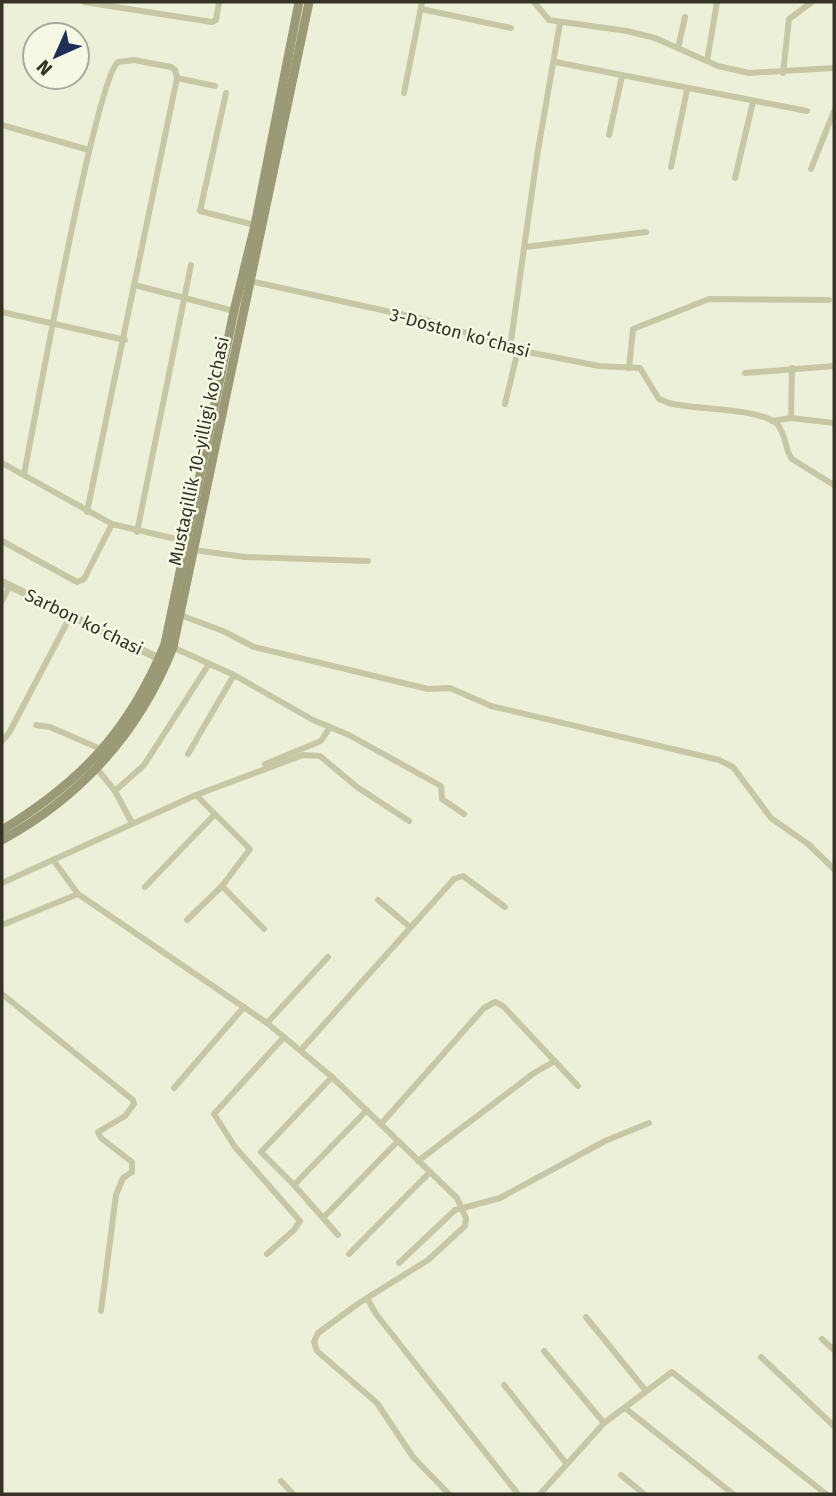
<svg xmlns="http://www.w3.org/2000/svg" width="836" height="1496" font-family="'Fira Sans',sans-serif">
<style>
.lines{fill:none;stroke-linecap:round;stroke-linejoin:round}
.minor{stroke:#c6c8a5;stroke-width:6}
.tertiary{stroke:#c6c8a5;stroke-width:8}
.secondary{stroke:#9b9a77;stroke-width:9}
.labels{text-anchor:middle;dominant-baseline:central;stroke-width:5;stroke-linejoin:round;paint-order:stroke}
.street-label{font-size:18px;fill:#343326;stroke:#f6f8e4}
</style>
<rect width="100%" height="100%" fill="#edf0d8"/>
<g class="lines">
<g class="minor">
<polyline points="84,2 212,22 216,20 219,2"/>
<polyline points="534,2 549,20 627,31 655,38 718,66 749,73 834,68"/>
<polyline points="421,9 511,28"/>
<polyline points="678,48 685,17"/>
<polyline points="707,61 717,2"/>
<polyline points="555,62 807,111"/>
<polyline points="783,73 789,19 812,2"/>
<polyline points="226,93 200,211 255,225"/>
<polyline points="404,93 422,2"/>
<polyline points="2,125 89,150"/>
<polyline points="609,135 622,76"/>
<polyline points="671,167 687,90"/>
<polyline points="811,169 834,111"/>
<polyline points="735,178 753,102"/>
<polyline points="525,247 646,232"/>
<path d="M250,281L427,320L518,350L599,366L640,368L659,399L669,403C694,410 760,408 777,424C787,435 784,449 792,459L834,485"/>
<polyline points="135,285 234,311"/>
<polyline points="2,312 125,340"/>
<polyline points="510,348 537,156 560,23"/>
<polyline points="629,368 633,329 709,299 829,300"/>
<polyline points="745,373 834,366"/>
<polyline points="505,404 518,350"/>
<polyline points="791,418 792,368"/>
<polyline points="772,421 791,418 834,423"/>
<polyline points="2,463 112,524 189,542"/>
<path d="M24,474C35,420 95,81 118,62L134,60L171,67L175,70L177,78"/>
<polyline points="87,512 177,78 215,86"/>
<polyline points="137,532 191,265"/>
<polyline points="2,541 77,582 84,579 112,524"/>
<polyline points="194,550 245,557 368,561"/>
<polyline points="2,601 10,585"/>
<polyline points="180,615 223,631 254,647 428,689 450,688 491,706 719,760 733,767 771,818 808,844 834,869"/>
<polyline points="170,646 234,675 313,720 349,735 441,786 442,799 464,814"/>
<polyline points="36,725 50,727 103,750"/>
<polyline points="2,741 9,733 71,615"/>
<polyline points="188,754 234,675"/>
<polyline points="265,764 321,741 330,727"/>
<polyline points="98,770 115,791 132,823"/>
<polyline points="115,791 144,765 209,664"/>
<polyline points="54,861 78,894 267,1023 332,1077 457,1198 466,1218 465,1226 428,1260 359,1303 318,1333 314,1342 317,1351 377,1403 413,1457 449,1494"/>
<polyline points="2,883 196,795 303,755 320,756 357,787 409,821"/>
<polyline points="222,886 264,929"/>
<polyline points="145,887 214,815"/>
<polyline points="378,900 410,927"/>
<polyline points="187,920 222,886 250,849 196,795"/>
<polyline points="2,925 78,894"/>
<polyline points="2,994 133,1100 134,1104 125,1116 98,1132 101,1138 132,1162 132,1172 123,1178 116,1195 101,1311"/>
<polyline points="267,1023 328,957"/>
<polyline points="301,1050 454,879 463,876 505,907"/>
<polyline points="174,1088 244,1007"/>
<polyline points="381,1124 484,1008 495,1002 503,1006 578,1086"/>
<polyline points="418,1161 534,1073 555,1061"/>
<polyline points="294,1185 261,1152 332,1077"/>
<polyline points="323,1218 398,1141"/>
<polyline points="338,1235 294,1185 367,1110"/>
<polyline points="267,1254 294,1230 300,1221 235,1147 214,1114 284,1037"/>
<polyline points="349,1254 430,1172"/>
<polyline points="399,1263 455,1210 500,1198 605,1141 649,1123"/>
<polyline points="367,1298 376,1314 518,1494"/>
<polyline points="586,1317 646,1391"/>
<polyline points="822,1339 834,1350"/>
<polyline points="544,1351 604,1423"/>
<polyline points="761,1357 834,1426"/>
<polyline points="504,1385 566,1463"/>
<polyline points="625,1408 733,1494"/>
<polyline points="621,1475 644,1494"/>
<polyline points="281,1481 293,1494"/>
<polyline points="540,1494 604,1423 672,1372 826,1494"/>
</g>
<polyline class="tertiary" points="2,582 164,661"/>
<g class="secondary">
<path d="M2,830C81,782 130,730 165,644L234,311L255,225L299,2"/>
<path d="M2,840C82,796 139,733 173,647L309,2"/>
</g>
</g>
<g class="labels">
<g class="street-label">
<text transform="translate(460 333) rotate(15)">3-Doston koʻchasi</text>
<text transform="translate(199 451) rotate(-78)">Mustaqillik 10-yilligi ko'chasi</text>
<text transform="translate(84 622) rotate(26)">Sarbon koʻchasi</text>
</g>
</g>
<rect width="836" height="1496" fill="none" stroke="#343326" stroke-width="7"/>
<g transform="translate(56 56) rotate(225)"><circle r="33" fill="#f6f8e4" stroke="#a8a998" stroke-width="2"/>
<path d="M0-5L12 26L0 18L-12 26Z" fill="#1d2f54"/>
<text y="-10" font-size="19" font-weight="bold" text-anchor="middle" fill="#343326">N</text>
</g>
</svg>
